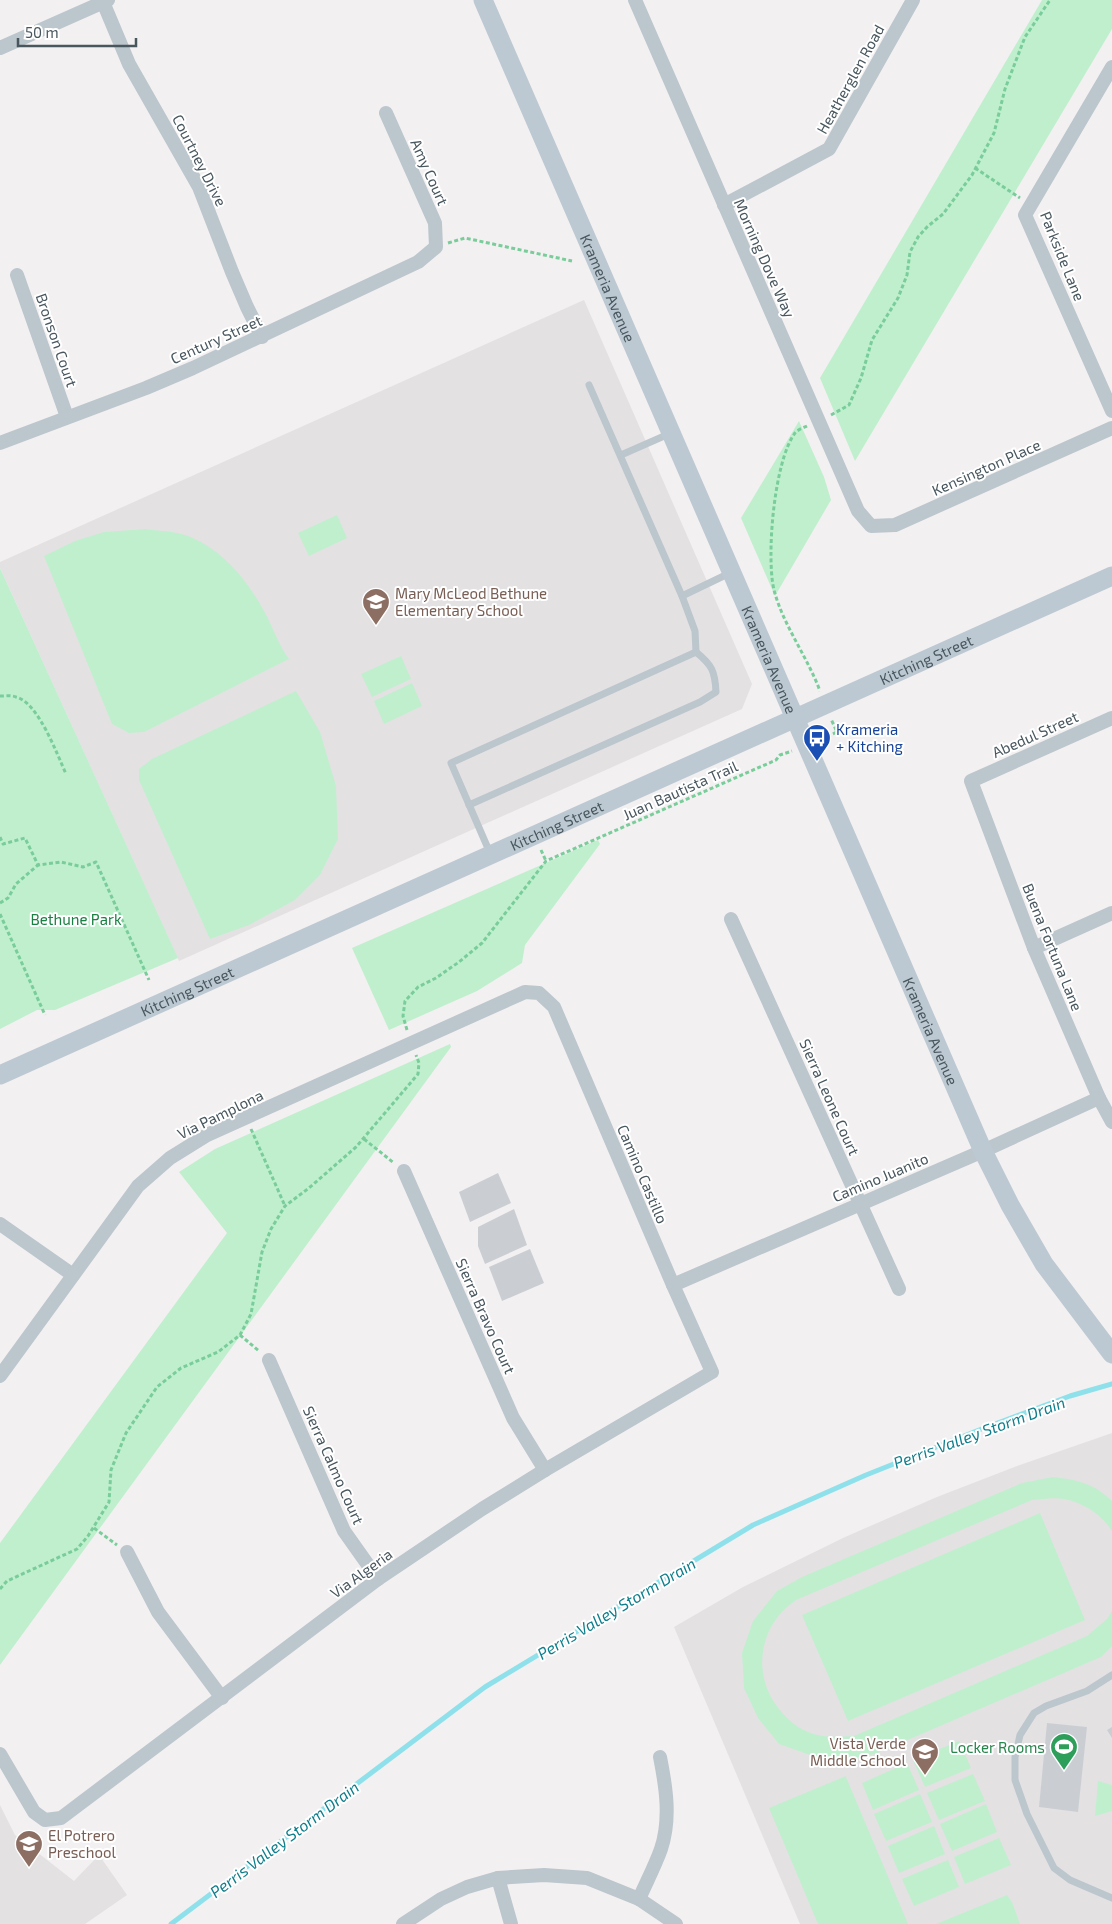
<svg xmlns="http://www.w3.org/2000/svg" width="1112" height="1924" font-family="'Exo 2',sans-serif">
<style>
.education{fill:#e4e1e3}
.green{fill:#c0efce}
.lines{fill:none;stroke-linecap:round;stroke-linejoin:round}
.stream{stroke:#8ee1eb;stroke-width:5}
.building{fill:#caced3}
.path{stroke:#79cd9b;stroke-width:3;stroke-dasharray:4 2.5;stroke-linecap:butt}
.lane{stroke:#bcc6cd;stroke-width:7}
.street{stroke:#bcc6cd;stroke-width:14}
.secondary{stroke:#bdc9d2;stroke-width:19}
.labels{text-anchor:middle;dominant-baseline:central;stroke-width:4;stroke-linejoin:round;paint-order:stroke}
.street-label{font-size:15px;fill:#48565e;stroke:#fff}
.education-label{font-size:15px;fill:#785e54;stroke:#fff;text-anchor:start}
.transit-label{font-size:15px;fill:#164399;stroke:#fff;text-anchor:start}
.park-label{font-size:15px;fill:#197f42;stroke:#fff}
.leisure-label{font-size:15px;fill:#27864d;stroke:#fff;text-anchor:end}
.water-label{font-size:16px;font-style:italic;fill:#0f7e8b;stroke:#fff}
</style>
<rect width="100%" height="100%" fill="#f3f0f1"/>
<g class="education">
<polygon points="584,300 752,684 742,709 179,961 0,568 0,562"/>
<polygon points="1112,1433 1112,1924 800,1924 674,1627 743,1587 845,1537 937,1497 1017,1466"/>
<polygon points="0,1805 15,1835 74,1881 99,1855 127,1895 85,1924 0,1924"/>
</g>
<g class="green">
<polygon points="1042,0 1112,0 1112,29 855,461 820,378"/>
<polygon points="799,421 824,477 831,500 775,596 741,518"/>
<polygon points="337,515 347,538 309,556 298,533"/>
<path d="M146,529C158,531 173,531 185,535C220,547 247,579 264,611C273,627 278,644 289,659L144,732L129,733L112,724L44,556L75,541L104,532Z"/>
<polygon points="0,568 178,958 55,1010 37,1010 0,1029"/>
<polygon points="401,656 411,679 372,697 361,674"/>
<polygon points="412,683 422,706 384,724 374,701"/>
<polygon points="296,691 320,732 336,786 338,839 320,875 295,900 249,925 210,939 139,780 139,769 152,759"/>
<polygon points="598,840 600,844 525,945 522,963 477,991 389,1030 352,948"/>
<polygon points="450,1044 451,1047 0,1665 0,1543 227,1233 179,1172 215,1149"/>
<path d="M1053,1477C1078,1480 1093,1483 1112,1501V1531C1101,1514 1084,1503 1064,1499C1054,1497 1042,1499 1032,1500L796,1600C791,1604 785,1608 781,1613C758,1639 756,1677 776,1705C784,1716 795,1727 808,1732C822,1738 839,1737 854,1736L1087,1636L1107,1619L1112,1611V1646L1101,1657L875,1754L830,1762L779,1744L758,1718L744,1688L742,1653L753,1621L777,1591L802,1577L1022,1483Z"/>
<polygon points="1040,1513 1085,1620 848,1721 802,1615"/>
<polygon points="959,1741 971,1768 925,1787 913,1760"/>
<polygon points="907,1763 919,1790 873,1810 862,1783"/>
<polygon points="973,1774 985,1801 939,1820 927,1793"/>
<polygon points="846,1776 846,1777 908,1924 818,1924 769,1808"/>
<polygon points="1098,1781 1112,1785 1112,1811 1095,1816"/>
<polygon points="920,1794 932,1822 886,1841 874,1814"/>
<polygon points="986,1804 997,1832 952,1851 940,1824"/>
<polygon points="934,1826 945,1854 899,1873 888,1846"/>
<polygon points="999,1838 1011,1865 965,1884 954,1857"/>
<polygon points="948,1860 959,1887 914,1906 902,1879"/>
<polygon points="1007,1895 1012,1902 1020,1924 936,1924"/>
</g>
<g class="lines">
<polyline class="stream" points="171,1924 485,1687 753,1525 866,1475 979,1430 1070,1396 1112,1384"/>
</g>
<g class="building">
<polygon points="498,1173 511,1203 470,1222 459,1192"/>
<polygon points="514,1209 527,1245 485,1264 478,1246 478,1227"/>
<polygon points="530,1249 544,1283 502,1301 489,1267"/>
<polygon points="1047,1723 1087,1727 1078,1812 1039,1807"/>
<polygon points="1112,1727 1112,1738 1107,1730"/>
</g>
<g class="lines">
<g class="path">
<polyline points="975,168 1020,198"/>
<polyline points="448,243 465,238 572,261"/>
<polyline points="831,415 849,405 861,378 872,340 898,298 907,275 910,252 918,237 927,227 943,214 972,175 994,133 1005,89 1025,37 1050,0"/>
<path d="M807,426C803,428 797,430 795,433C774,461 766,557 774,590C783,625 807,656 820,691"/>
<path d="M0,696C5,696 11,695 16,697C38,702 57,754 66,774"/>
<polyline points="821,739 837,732 831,719"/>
<polyline points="0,837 3,844 25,838 38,865 61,862 83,867 96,862 149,980"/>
<polyline points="541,850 546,861"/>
<polyline points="0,903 8,898 16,884 38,865"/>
<polyline points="0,914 45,1015"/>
<polyline points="407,1030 403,1016 405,1001 418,987 436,978 459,962 482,943 546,861 776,760 780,755 792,751"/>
<polyline points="251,1129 285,1206"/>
<polyline points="364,1139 394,1163"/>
<polyline points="240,1335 259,1351"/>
<polyline points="94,1528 117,1545"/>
<polyline points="0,1589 7,1581 77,1549 88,1536 109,1502 111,1470 126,1433 157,1387 181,1368 218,1352 240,1335 251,1314 262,1252 271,1229 285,1206 309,1188 356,1147 418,1074 419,1063 416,1055"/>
</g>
<g class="lane">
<polyline points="589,385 682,596 695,631 696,652"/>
<polyline points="621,455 671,433"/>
<polyline points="682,596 732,572"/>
<path d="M469,805L700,702L716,692C715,671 712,665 696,652"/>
<polyline points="490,853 451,763 696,652"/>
<polyline points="1112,1675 1087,1691 1046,1706 1034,1713 1020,1735 1015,1757 1015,1780 1027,1814 1054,1868 1070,1880 1112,1898"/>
</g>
<g class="street">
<polyline points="635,0 858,511 871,526 895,525 1112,428"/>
<polyline points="103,2 129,64 199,187 232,272 247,307 262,337"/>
<polyline points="0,48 108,0"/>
<polyline points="1112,67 1025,215 1112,411"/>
<polyline points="724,205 829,149 913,0"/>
<polyline points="17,275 67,417"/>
<polyline points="0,443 146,388 193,368 418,262 436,247 435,223 386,113"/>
<polyline points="1112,718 971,781 1034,948 1099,1098 1112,1122"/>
<polyline points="731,919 899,1289"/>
<polyline points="1034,948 1112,913"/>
<polyline points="404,1171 513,1418 545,1470"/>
<polyline points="0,1224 73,1275"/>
<polyline points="673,1285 983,1151 1099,1098"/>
<polyline points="269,1360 344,1531 378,1579"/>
<polyline points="0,1376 138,1186 170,1158 207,1135 525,992 539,993 554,1007 673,1285 712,1372 545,1470 482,1509 378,1579 61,1818 45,1820 34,1812 0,1754"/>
<polyline points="127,1552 158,1612 222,1698"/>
<polyline points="498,1878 511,1924"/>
<path d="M639,1899C646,1883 655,1866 661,1849C671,1819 666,1787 660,1757"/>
<polyline points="403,1924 441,1899 467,1887 498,1878 544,1875 587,1878 639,1899 676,1924"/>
</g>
<g class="secondary">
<path id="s1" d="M483,0L983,1151L1010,1205L1044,1264L1112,1354"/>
<path id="s2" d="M0,1075L1112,576"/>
</g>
</g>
<defs>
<symbol id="school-pin" viewBox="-11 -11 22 30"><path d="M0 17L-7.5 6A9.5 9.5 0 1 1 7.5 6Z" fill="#8d6e63" stroke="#fff"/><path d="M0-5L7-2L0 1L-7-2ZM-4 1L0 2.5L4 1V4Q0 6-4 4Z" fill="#fff"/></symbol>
<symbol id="bus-pin" viewBox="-11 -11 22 30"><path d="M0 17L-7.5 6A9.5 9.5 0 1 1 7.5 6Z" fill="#1a4fb4" stroke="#fff"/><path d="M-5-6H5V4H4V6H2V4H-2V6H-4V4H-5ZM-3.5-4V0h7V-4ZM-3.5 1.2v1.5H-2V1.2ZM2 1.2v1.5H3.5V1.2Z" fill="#fff"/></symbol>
<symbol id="stadium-pin" viewBox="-11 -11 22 30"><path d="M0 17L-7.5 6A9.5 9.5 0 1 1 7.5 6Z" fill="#2e9e5b" stroke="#fff"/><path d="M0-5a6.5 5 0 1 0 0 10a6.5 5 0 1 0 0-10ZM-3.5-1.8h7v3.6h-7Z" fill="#fff"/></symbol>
</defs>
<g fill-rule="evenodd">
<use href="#school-pin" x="360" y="586" width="32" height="43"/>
<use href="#bus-pin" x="801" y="722" width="32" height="43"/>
<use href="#stadium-pin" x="1048" y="1731" width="32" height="43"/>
<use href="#school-pin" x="909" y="1736" width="32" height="43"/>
<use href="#school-pin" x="13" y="1828" width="32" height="43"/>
</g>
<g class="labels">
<g class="street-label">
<text transform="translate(850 79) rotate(-61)">Heatherglen Road</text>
<text transform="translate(200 160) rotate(63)">Courtney Drive</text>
<text transform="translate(430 172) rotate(66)">Amy Court</text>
<text transform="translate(1063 256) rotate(68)">Parkside Lane</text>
<text transform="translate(765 258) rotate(66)">Morning Dove Way</text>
<text stroke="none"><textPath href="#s1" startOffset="314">Krameria Avenue</textPath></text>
<text transform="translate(216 339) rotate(-24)">Century Street</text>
<text transform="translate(57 340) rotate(71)">Bronson Court</text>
<text transform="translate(986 467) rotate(-24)">Kensington Place</text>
<text stroke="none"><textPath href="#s1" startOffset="719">Krameria Avenue</textPath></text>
<text stroke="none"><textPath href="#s2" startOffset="1015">Kitching Street</textPath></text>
<text transform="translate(1035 734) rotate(-24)">Abedul Street</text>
<text transform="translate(680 790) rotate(-24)">Juan Bautista Trail</text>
<text stroke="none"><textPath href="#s2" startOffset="610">Kitching Street</textPath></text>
<text transform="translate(1053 947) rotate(68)">Buena Fortuna Lane</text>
<text stroke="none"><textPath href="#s2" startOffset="205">Kitching Street</textPath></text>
<text stroke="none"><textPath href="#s1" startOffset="1124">Krameria Avenue</textPath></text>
<text transform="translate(830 1097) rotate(66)">Sierra Leone Court</text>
<text transform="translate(220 1114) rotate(-26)">Via Pamplona</text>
<text transform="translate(643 1174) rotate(67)">Camino Castillo</text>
<text transform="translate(880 1177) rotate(-23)">Camino Juanito</text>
<text transform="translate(486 1316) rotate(66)">Sierra Bravo Court</text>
<text transform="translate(334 1465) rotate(66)">Sierra Calmo Court</text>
<text transform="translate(361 1573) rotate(-36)">Via Algeria</text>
</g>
<g class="education-label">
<text x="395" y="593">Mary McLeod Bethune<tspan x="395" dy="17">Elementary School</tspan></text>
<text x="906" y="1743" text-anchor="end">Vista Verde<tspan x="906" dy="17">Middle School</tspan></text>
<text x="48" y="1835">El Potrero<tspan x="48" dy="17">Preschool</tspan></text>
</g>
<g class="transit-label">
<text x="836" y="729">Krameria<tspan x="836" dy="17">+ Kitching</tspan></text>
</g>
<g class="park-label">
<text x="76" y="919">Bethune Park</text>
</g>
<g class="leisure-label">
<text x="1045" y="1747">Locker Rooms</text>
</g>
<g class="water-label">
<text transform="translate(979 1432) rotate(-20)">Perris Valley Storm Drain</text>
<text transform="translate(616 1608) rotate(-31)">Perris Valley Storm Drain</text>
<text transform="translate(284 1839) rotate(-37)">Perris Valley Storm Drain</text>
</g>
</g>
<path d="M18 38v8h118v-8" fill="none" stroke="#48565e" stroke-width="2.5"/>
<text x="25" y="38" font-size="15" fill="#48565e" stroke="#ffffff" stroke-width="4" paint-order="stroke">50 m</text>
</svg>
